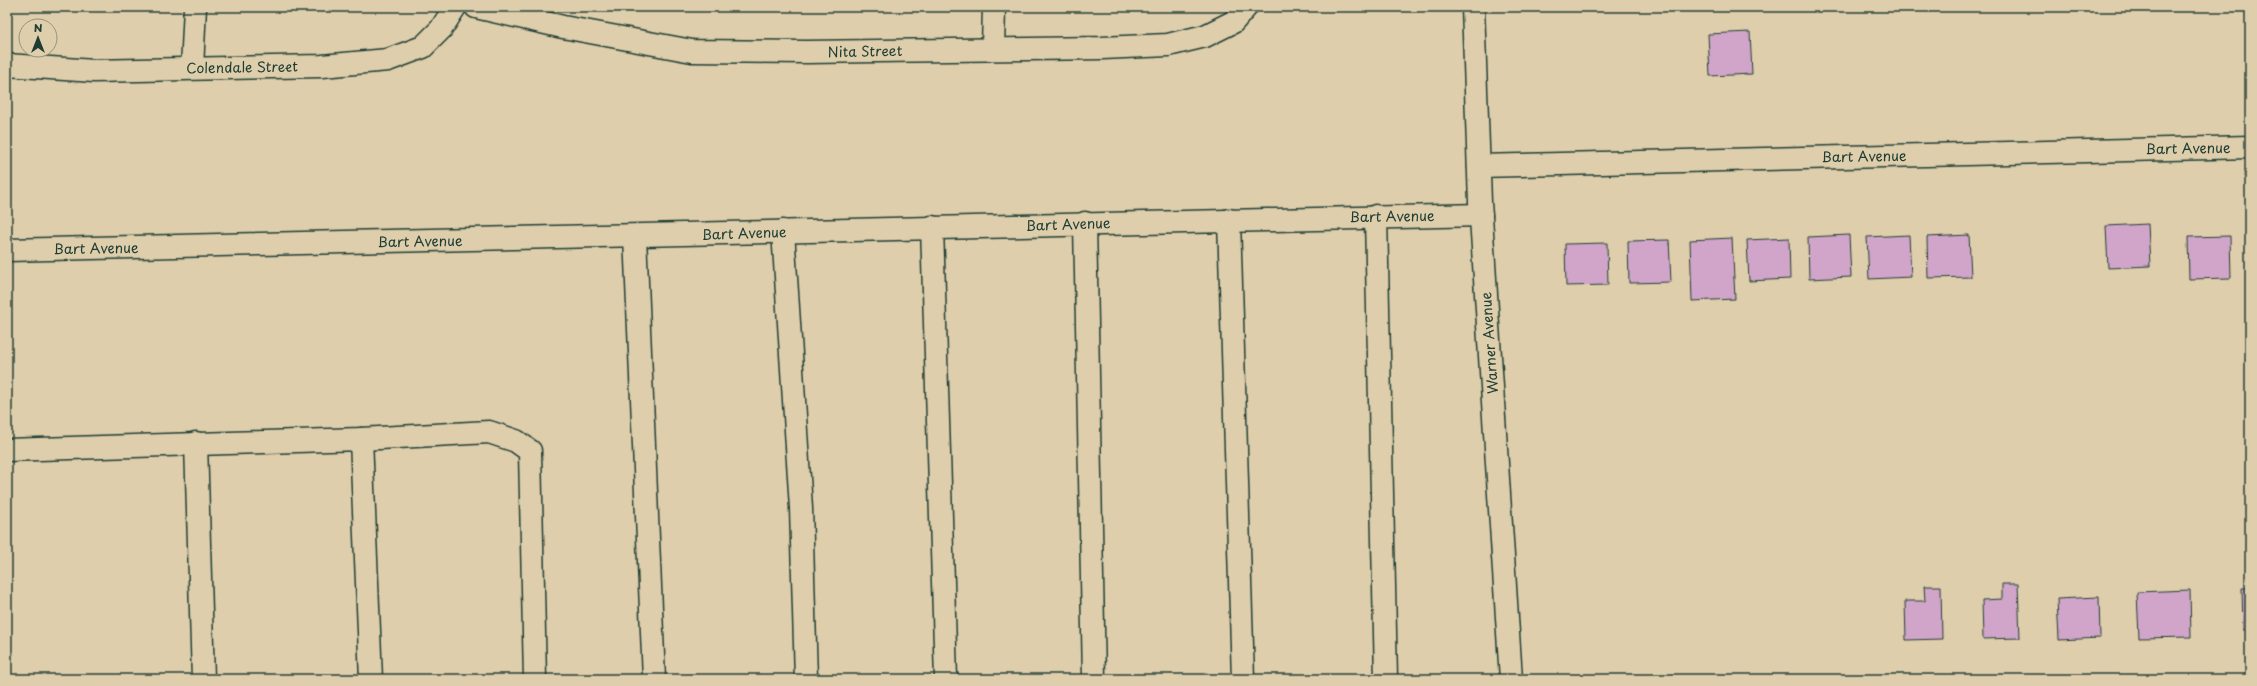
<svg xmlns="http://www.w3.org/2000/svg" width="2257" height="686" font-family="'Playpen Sans',sans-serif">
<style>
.building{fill:#d1a5c9;stroke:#1f3d34}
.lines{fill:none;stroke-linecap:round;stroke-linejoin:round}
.minor-casing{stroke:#1f3d34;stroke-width:25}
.minor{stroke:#dfceab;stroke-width:22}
.labels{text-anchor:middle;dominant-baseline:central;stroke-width:3.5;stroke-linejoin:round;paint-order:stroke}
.street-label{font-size:14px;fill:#1f3d34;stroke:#dfceab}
</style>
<rect width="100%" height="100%" fill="#dfceab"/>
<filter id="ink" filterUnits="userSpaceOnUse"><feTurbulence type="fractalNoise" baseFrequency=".025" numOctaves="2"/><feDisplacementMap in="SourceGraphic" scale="8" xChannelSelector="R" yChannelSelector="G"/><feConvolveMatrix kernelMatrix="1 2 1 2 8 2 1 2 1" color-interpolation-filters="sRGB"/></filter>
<g filter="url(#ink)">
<g class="building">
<polygon points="1750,32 1752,74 1710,76 1708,34"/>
<polygon points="2148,224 2150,266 2108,268 2106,226"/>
<polygon points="1849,235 1851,277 1809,279 1808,237"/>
<polygon points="1909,235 1911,277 1869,279 1867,237"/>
<polygon points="1969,235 1971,277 1928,278 1927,237"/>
<polygon points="2230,236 2231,278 2189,279 2188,237"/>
<polygon points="1732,238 1735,299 1692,301 1690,240"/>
<polygon points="1789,238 1790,279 1749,281 1747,240"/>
<polygon points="1669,240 1671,282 1629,283 1628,241"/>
<polygon points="1607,243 1608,285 1566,286 1565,244"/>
<polygon points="2002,584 2018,584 2020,638 1983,639 1982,600 2002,599"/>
<polygon points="1924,586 1941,586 1942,639 1906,640 1905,601 1925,601"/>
<polygon points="2242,588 2250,588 2250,630 2243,630"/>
<polygon points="2190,590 2191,637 2139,638 2137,592"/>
<polygon points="2099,597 2100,638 2059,640 2057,599"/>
</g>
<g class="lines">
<defs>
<g id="minor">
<polyline points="476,7 563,27 692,51 807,52 1102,48 1168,45 1205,36 1233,22 1246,7"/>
<polyline points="1473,7 1480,202 1511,679"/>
<polyline points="993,48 994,7"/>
<polyline points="7,65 94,71 322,66 388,60 423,47 441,29 455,7"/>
<polyline points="192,68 195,7"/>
<polyline points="1479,166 2250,147"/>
<polyline points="1376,216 1386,679"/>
<polyline points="1229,220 1243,679"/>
<polyline points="1085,223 1094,679"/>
<polyline points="932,227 946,679"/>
<polyline points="783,231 801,508 806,679"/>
<polyline points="635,236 654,679"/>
<polyline points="7,250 1481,215"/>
<polyline points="361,439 371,679"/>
<polyline points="196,443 203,679"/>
<polyline points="7,450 361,439 489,432 516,441 530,451 535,679"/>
</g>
</defs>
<use href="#minor" class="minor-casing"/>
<use href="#minor" class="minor"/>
</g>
</g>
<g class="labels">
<g class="street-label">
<text transform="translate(865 51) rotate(-1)">Nita Street</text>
<text transform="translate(242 67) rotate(-1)">Colendale Street</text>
<text transform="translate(2188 148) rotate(-1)">Bart Avenue</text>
<text transform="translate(1864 156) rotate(-1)">Bart Avenue</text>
<text transform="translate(1392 216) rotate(-1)">Bart Avenue</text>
<text transform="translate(1068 224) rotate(-2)">Bart Avenue</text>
<text transform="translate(744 233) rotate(-2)">Bart Avenue</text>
<text transform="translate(420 241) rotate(-1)">Bart Avenue</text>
<text transform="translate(96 248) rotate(-1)">Bart Avenue</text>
<text transform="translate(1489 343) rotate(-94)">Warner Avenue</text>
</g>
</g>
<rect width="2257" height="686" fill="none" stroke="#dfceab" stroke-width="24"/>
<rect x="12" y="12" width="2233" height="662" fill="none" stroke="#1f3d34" stroke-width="1.5" filter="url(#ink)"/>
<g transform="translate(38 38)"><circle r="19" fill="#dfceab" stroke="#92947b"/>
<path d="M0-3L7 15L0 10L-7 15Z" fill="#1f3d34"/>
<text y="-6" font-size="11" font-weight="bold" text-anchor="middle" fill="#1f3d34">N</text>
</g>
</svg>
